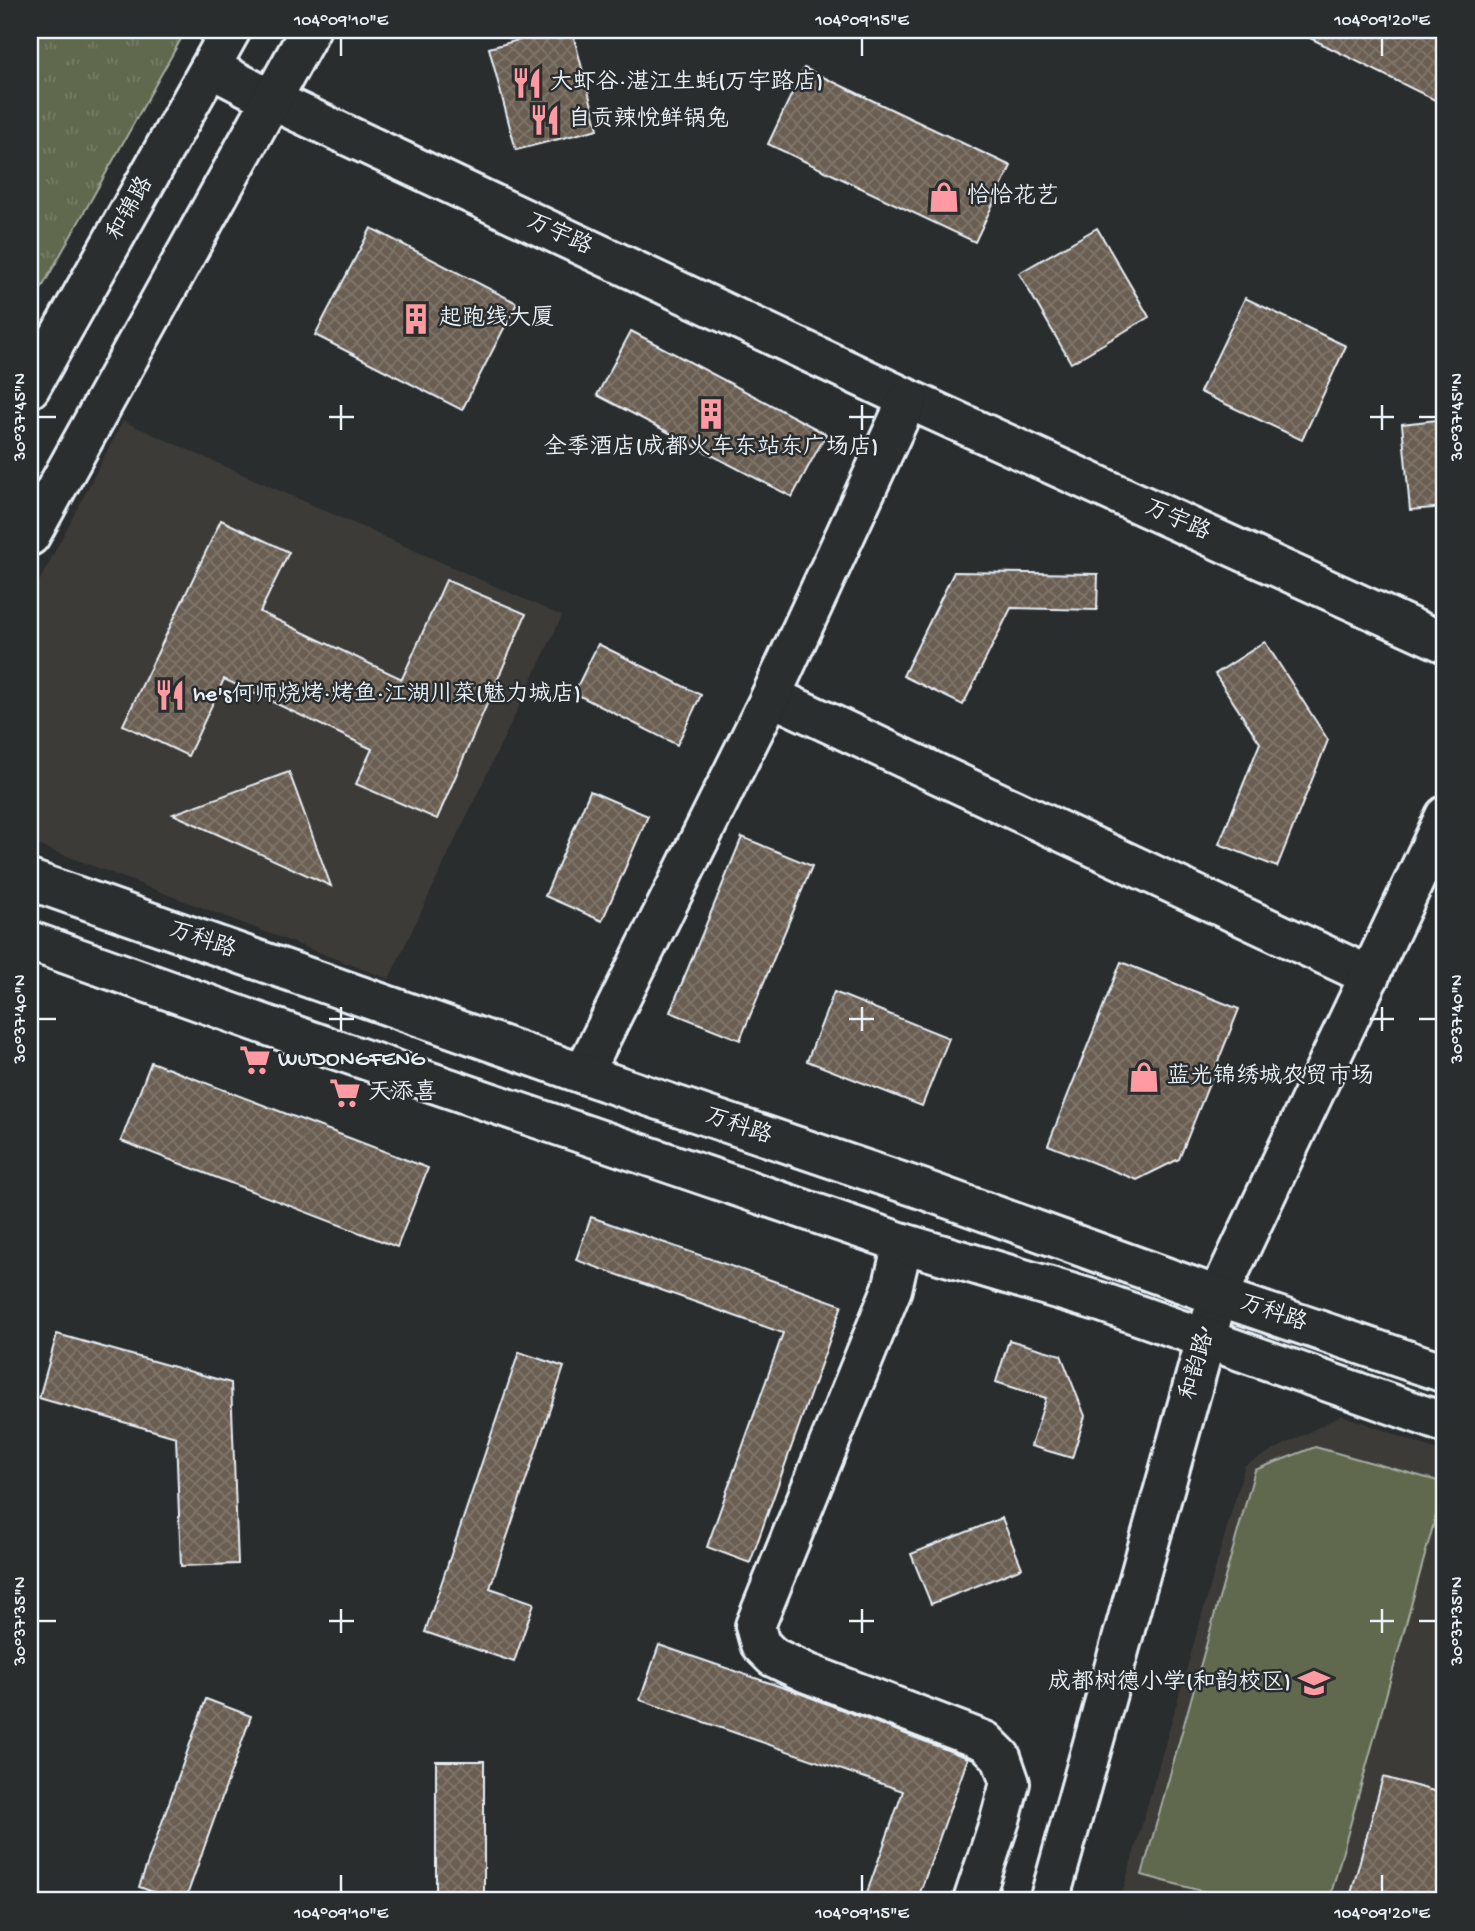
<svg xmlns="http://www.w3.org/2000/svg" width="1475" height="1931" font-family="'Gochi Hand','LXGW WenKai TC',sans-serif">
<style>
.built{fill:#3e3b38}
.grass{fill:url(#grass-tufts);stroke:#a4aca3;stroke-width:2}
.pitch{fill:#61674e;stroke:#a4aca3;stroke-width:2}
.building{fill:url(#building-cross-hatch);stroke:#e8f1f8;stroke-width:2}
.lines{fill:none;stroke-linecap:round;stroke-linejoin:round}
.minor-casing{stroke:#e8f1f8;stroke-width:44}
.major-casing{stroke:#e8f1f8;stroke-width:44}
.minor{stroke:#2a2d2e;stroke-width:38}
.major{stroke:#2a2d2e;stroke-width:38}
.ticks{fill:none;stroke:#e8f1f8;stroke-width:2.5}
.labels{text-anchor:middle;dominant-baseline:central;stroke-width:5;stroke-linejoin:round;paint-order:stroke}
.poi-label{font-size:23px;fill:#e8f1f8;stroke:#2a2d2e;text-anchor:start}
.street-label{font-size:23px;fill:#e8f1f8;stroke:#2a2d2e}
.neatline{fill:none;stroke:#e8f1f8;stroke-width:2.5}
.ticks-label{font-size:18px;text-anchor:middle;fill:#e8f1f8}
</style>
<defs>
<pattern id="grass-tufts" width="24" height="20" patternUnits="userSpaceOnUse" patternTransform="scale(1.75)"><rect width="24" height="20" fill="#61674e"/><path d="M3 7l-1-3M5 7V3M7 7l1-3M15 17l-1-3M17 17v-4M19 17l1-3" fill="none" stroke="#787d68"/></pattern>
<pattern id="building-cross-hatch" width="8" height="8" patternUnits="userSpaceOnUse" patternTransform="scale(1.75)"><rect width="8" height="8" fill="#6b5d51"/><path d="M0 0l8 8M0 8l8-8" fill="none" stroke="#80756b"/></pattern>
</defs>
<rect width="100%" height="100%" fill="#2a2d2e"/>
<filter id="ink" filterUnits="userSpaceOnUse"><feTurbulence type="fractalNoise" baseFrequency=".0143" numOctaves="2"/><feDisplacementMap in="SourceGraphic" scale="14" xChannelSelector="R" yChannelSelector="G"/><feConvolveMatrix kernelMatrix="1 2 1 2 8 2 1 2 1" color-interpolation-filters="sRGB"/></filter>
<g filter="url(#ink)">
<g class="built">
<polygon points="123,421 562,616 389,979 30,842 30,599"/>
<polygon points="1342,1415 1445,1453 1445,1901 1120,1901 1245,1465"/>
</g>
<polygon class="grass" points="30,30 186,30 30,309"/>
<polygon class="pitch" points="1315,1447 1445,1483 1329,1901 1238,1901 1142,1875 1255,1470"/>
<g class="building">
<polygon points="556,30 572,30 598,129 516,150 489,48"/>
<polygon points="1294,30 1445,30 1445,105"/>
<polygon points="804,68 1011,166 975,242 768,144"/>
<polygon points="371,228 517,303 462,410 315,335"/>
<polygon points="1097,228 1149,317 1071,363 1019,273"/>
<polygon points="1245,298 1346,346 1302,440 1200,392"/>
<polygon points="631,331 826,434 792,497 597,395"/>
<polygon points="1445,419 1445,507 1410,510 1402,424"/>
<polygon points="221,520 289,552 260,612 402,679 446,580 526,614 437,819 356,784 372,749 224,679 188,756 123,725"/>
<polygon points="954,572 1098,574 1097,610 1011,608 963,705 903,676"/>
<polygon points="1265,642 1328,740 1277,867 1219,844 1260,743 1215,674"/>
<polygon points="598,644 701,695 677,745 574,693"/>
<polygon points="289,772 331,886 173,814"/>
<polygon points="590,791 648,816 602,921 545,896"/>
<polygon points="742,837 812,866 740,1040 670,1012"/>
<polygon points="1121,962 1239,1009 1179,1159 1137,1180 1048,1145"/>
<polygon points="834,992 949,1038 922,1106 807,1061"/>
<polygon points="151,1062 428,1168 397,1247 121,1141"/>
<polygon points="591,1217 842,1305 750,1563 707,1547 783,1333 576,1260"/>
<polygon points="57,1334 231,1383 238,1564 181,1566 176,1437 39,1398"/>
<polygon points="1009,1340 1061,1355 1085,1416 1072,1458 1031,1446 1046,1398 996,1382"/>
<polygon points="519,1352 564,1367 490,1588 534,1603 514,1662 425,1632"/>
<polygon points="1002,1518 1022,1568 931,1604 911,1554"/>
<polygon points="659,1645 799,1693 968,1758 917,1901 864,1901 903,1791 640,1700"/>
<polygon points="206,1699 251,1716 185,1901 179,1901 139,1887"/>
<rect x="436" y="1761" width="48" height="140"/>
<polygon points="1383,1777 1445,1794 1445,1901 1349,1901"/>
</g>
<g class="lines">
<defs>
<g id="minor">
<polyline points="211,68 272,100 908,399 1445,643"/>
<polyline points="30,388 231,30"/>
<polyline points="30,536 310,30"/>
<polyline points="771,696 1370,976"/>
<polyline points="583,1074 771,696 908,399"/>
<polyline points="903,1243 892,1289 755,1626 760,1644 773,1657 807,1673 985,1741 1001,1757 1010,1783 1000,1820 973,1901"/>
<polyline points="1049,1901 1218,1296 1445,816"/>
</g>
<g id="major">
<polyline points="30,880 583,1074 922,1189 1218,1296 1445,1373"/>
<polyline points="30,941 328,1047 903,1243 1104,1303 1445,1423"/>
</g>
</defs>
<use href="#minor" class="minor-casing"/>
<use href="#major" class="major-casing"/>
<use href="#minor" class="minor"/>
<use href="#major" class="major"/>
</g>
</g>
<path class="ticks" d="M341,38V56M862,38V56M1382,38V56M341,405V430M862,405V430M1382,405V430M38,417H56M329,417H354M849,417H874M1370,417H1394M1419,417H1436M341,1007V1031M862,1007V1031M1382,1007V1031M38,1019H56M329,1019H354M849,1019H874M1370,1019H1394M1419,1019H1436M341,1609V1633M862,1609V1633M1382,1609V1633M38,1621H56M329,1621H354M849,1621H874M1370,1621H1394M1419,1621H1436M341,1875V1892M862,1875V1892M1382,1875V1892"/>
<defs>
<symbol id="restaurant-bare" viewBox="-9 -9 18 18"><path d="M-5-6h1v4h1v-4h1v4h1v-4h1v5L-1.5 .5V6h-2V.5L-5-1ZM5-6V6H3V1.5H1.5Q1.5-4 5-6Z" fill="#ff9aa2" stroke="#2a2d2e" stroke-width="2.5" paint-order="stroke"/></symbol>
<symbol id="shop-bare" viewBox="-9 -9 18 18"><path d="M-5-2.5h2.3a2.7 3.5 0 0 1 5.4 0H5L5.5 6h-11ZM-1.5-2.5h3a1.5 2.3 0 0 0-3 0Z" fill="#ff9aa2" stroke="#2a2d2e" stroke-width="2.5" paint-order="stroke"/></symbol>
<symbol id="building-bare" viewBox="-9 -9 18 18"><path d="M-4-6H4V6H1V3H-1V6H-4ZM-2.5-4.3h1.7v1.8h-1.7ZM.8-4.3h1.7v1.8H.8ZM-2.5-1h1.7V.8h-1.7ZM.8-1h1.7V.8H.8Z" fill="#ff9aa2" stroke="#2a2d2e" stroke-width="2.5" paint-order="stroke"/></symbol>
<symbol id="supermarket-bare" viewBox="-9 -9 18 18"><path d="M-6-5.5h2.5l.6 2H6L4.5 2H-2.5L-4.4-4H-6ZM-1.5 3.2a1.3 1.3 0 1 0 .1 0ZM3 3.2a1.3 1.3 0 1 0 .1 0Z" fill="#ff9aa2" stroke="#2a2d2e" stroke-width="2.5" paint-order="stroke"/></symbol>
<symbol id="school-bare" viewBox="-9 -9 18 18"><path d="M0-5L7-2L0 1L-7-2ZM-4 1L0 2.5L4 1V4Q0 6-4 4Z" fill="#ff9aa2" stroke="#2a2d2e" stroke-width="2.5" paint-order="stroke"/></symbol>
</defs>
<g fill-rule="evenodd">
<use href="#restaurant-bare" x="505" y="61" width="44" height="44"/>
<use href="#restaurant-bare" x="523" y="98" width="44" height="44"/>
<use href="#shop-bare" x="922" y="175" width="44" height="44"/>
<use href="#building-bare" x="394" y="297" width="44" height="44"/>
<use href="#building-bare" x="689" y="392" width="44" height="44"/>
<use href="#restaurant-bare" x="148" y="673" width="44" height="44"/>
<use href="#supermarket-bare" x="233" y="1038" width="44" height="44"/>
<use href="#shop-bare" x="1122" y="1055" width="44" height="44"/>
<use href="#supermarket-bare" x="323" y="1071" width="44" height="44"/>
<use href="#school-bare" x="1292" y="1661" width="44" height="44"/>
</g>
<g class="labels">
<g class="poi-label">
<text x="550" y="83">大虾谷·湛江生蚝(万宇路店)</text>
<text x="568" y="120">自贡辣悦鲜锅兔</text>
<text x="967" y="197">恰恰花艺</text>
<text x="439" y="319">起跑线大厦</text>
<text x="711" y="448" text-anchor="middle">全季酒店(成都火车东站东广场店)</text>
<text x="193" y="695">he's何师烧烤·烤鱼·江湖川菜(魅力城店)</text>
<text x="278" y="1060">WUDONGFENG</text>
<text x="1167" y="1077">蓝光锦绣城农贸市场</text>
<text x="368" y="1093">天添喜</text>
<text x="1291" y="1683" text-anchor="end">成都树德小学(和韵校区)</text>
</g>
<g class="street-label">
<text transform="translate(131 209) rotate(-60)">和锦路</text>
<text transform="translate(559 235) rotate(25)">万宇路</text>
<text transform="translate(1177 521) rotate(24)">万宇路</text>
<text transform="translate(202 941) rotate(19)">万科路</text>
<text transform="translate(738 1127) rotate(19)">万科路</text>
<text transform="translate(1273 1314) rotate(19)">万科路</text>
<text transform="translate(1199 1363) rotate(-74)">和韵路’</text>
</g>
</g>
<rect width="1475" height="1931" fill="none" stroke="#2a2d2e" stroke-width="77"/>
<rect x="38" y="38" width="1398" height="1854" class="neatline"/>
<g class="ticks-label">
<text x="341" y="25">104°09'10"E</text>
<text x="862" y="25">104°09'15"E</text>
<text x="1382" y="25">104°09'20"E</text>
<text transform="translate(19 417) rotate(-90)" y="6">30°37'45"N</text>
<text transform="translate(1456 417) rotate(-90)" y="6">30°37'45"N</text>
<text transform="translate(19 1019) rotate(-90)" y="6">30°37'40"N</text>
<text transform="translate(1456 1019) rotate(-90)" y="6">30°37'40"N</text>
<text transform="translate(19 1621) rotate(-90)" y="6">30°37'35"N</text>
<text transform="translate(1456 1621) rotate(-90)" y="6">30°37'35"N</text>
<text x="341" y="1918">104°09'10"E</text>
<text x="862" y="1918">104°09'15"E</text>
<text x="1382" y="1918">104°09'20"E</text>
</g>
</svg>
